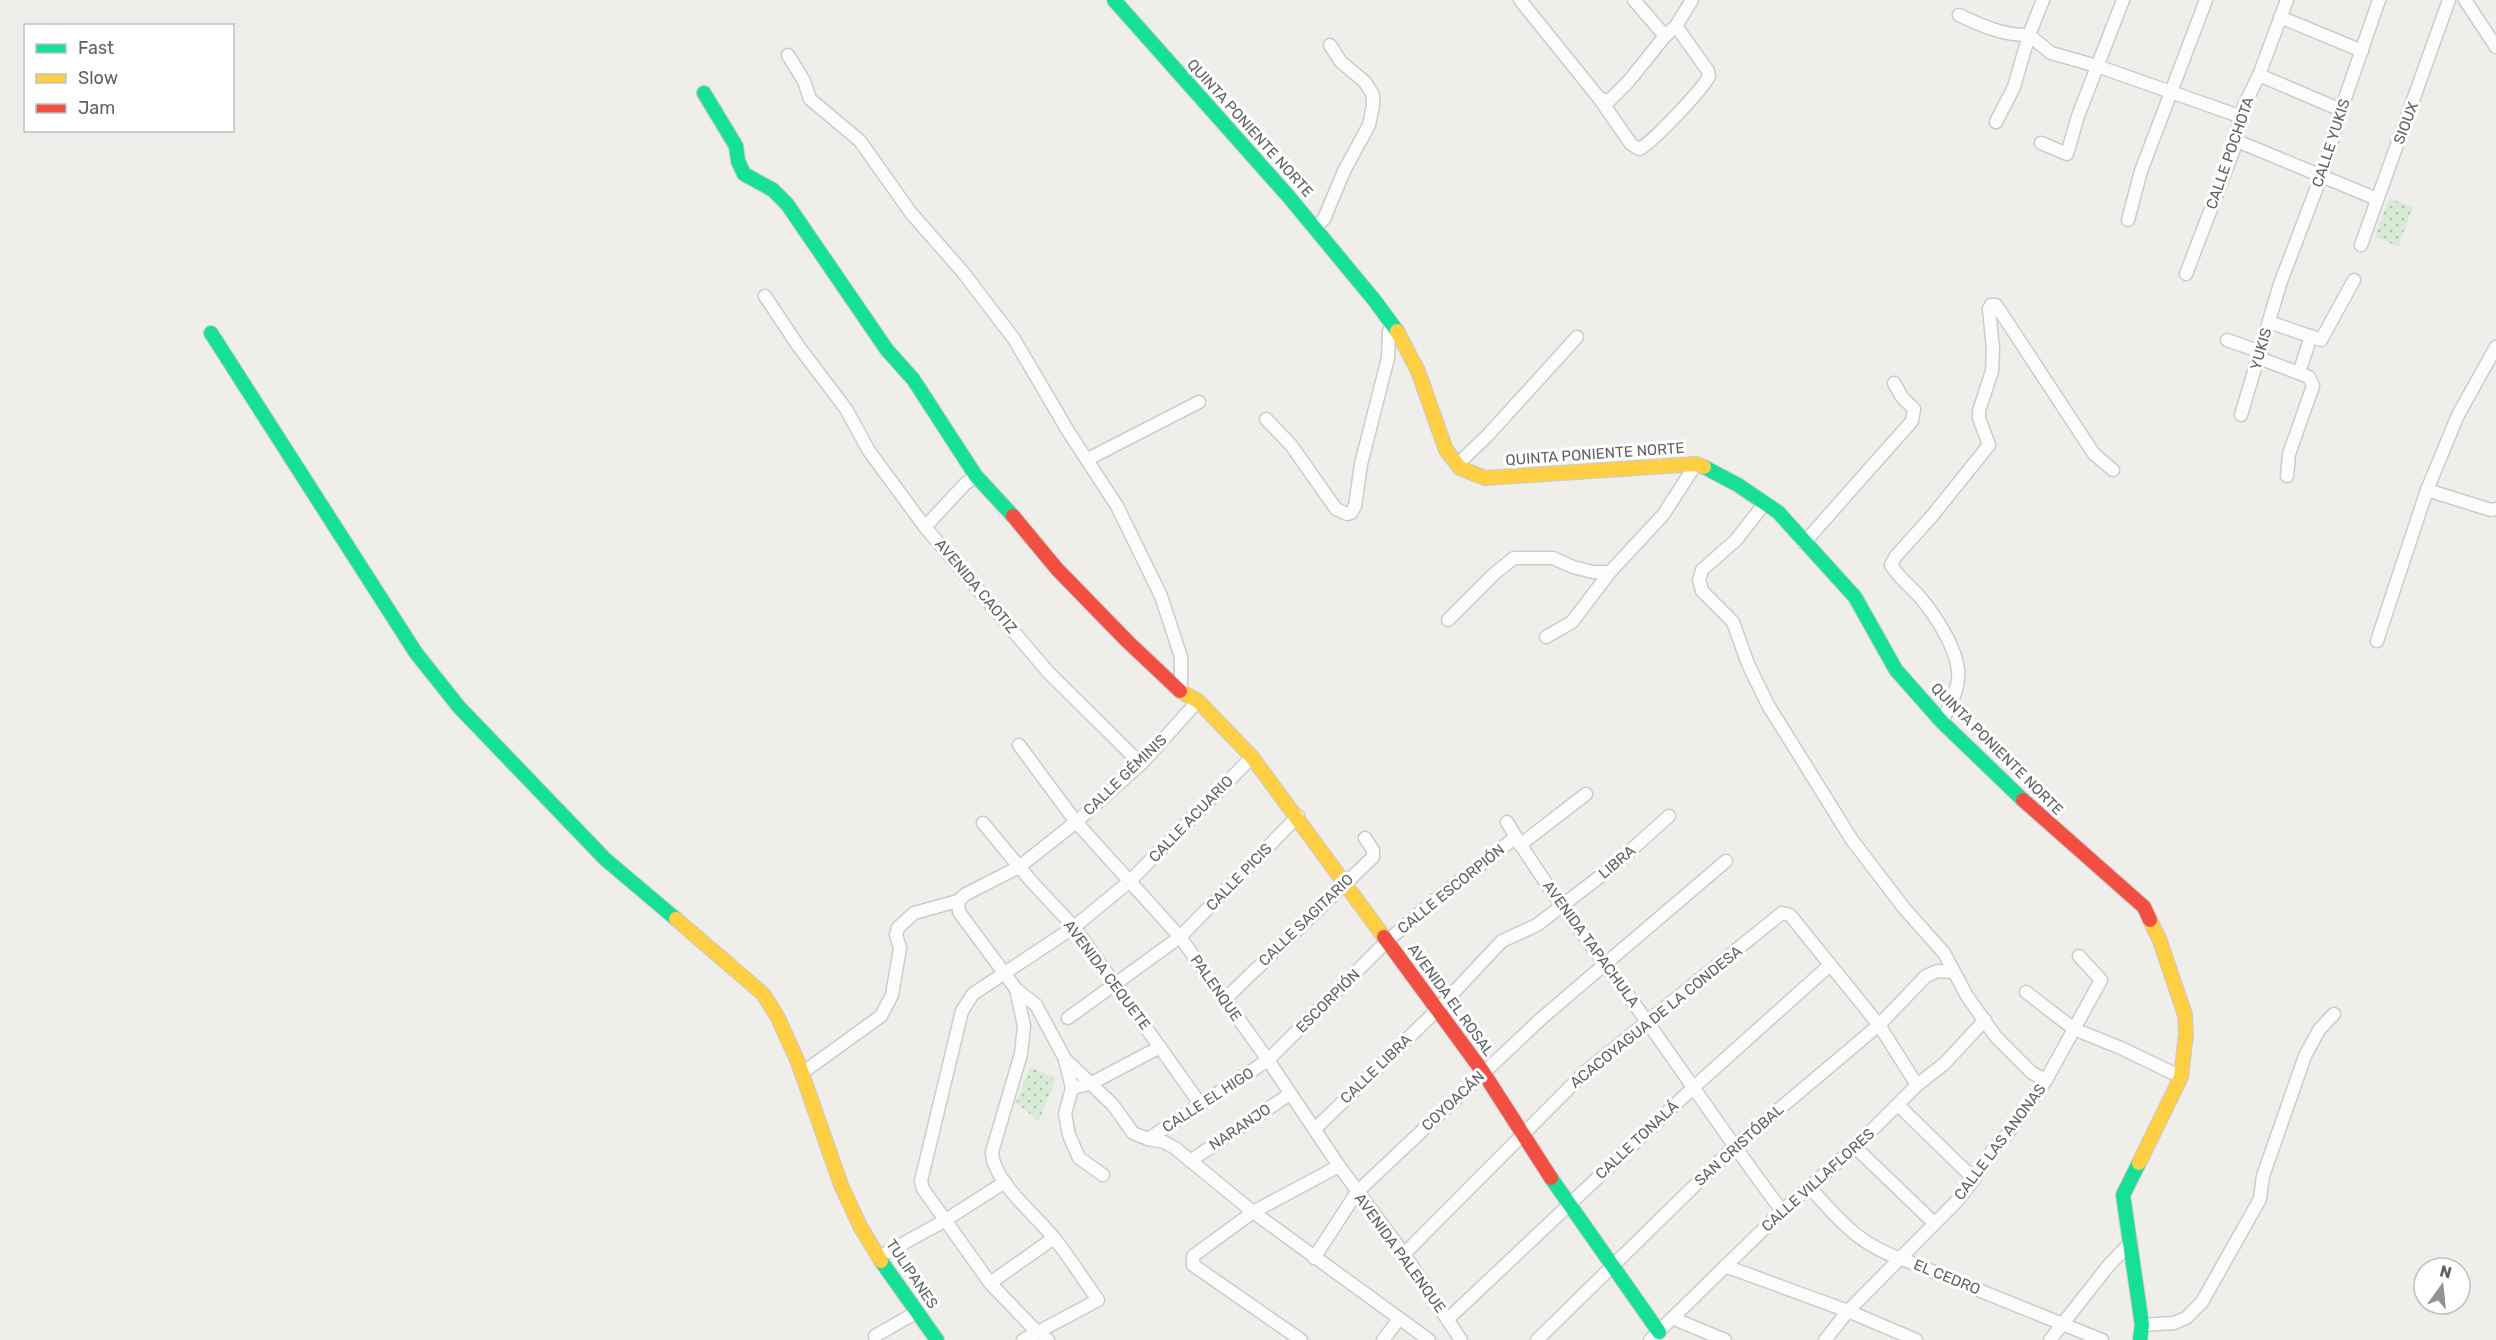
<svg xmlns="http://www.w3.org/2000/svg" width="2496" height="1340" font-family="Rubik,sans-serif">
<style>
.park{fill:url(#park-dots)}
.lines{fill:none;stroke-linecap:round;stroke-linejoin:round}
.street-casing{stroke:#cbcccc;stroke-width:15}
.fast-casing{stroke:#cacacb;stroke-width:16}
.slow-casing{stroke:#cacacb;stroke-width:16}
.jam-casing{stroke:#cacacb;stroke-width:16}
.street{stroke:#fdfcfc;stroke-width:12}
.fast{stroke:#16e098;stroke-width:14}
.slow{stroke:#ffcf43;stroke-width:14}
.jam{stroke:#f24e42;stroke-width:14}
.labels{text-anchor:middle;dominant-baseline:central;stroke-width:6;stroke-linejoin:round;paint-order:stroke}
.street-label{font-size:15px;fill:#5f6368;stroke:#fff}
</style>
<defs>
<pattern id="park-dots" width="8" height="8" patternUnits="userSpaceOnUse" patternTransform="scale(1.5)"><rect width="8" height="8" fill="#d8ebd6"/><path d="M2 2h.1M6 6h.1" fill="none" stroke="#b2c2b1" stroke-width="1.8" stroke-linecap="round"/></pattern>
</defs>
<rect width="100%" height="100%" fill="#efeeea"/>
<g class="park">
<polygon points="2389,198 2413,207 2398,246 2375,237"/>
<polygon points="1030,1067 1056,1079 1039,1121 1016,1103"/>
</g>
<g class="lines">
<defs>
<g id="street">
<path d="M1520,0L1599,98L1631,144L1639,149C1649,146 1704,88 1709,76L1708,71L1676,26"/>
<polyline points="1634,0 1665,36"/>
<polyline points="2465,0 2496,47"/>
<path d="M1959,15C1980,25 2004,36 2029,35L2051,53L2097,66L2239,116"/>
<polyline points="2280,17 2362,51"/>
<polyline points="788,55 804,81 810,99 860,141 911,213 962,271 1014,339 1068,431 1117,506 1161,596 1181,657 1181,692"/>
<polyline points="2259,75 2341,110"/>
<polyline points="1599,98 1609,101 1628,82 1665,36 1676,26 1692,0"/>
<polyline points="1996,122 2014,87 2029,35 2043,0"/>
<polyline points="2237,141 2377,199"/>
<polyline points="2041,143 2067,154 2078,116 2123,0"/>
<polyline points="2128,220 2141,171 2206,0"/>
<polyline points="1316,227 1324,219 1344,171 1369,125 1373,106 1373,95 1365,82 1341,62 1330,45"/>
<polyline points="2361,245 2449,0"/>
<polyline points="2186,274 2237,141 2239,116 2259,75 2287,0"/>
<polyline points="765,296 799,347 846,409 869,451 925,527 1048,672 1141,764"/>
<polyline points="2269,322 2321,340 2354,280"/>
<polyline points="2227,340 2261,352"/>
<polyline points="2259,358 2309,377 2313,386 2289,454 2287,476"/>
<polyline points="2299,373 2311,336"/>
<polyline points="2241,415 2280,284 2322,174 2341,110 2379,0"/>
<polyline points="1266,419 1291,445 1336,509 1347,514 1351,513 1355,506 1361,464 1388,358 1389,332 1392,324"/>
<polyline points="1088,459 1199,402"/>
<polyline points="1457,465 1488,435 1577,337"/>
<polyline points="2427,490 2491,510 2496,509"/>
<polyline points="1765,503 1736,540 1702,570 1699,580 1702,591 1733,622 1748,664 1768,705 1852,840 1904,908 1944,953 1967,996 1996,1037 2032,1073 2046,1080"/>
<polyline points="925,527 965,484 976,476"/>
<polyline points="1804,543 1912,421 1914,409 1902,397 1894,383"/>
<polyline points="1448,620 1494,574 1514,558 1553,558 1573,567 1593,572 1610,572"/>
<polyline points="1546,637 1572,622 1610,572 1663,515 1696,464"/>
<polyline points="2377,641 2427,490 2458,415 2496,347"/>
<polyline points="1198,701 1141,764 1076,822 1019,867 966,894 958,901 959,912 1016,989 1036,1005 1065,1059 1113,1105 1133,1133 1148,1139 1164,1142 1175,1148 1253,1212 1429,1340"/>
<path d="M1942,722C1948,708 1957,694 1958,679C1961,653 1935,615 1919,596C1909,585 1898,577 1891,565L1896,556L1932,516L1989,445L1979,418V411L1992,371L1993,349L1989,309L1991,305H1996L2094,454L2113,470"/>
<polyline points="1019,745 1076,822 1180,937 1268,1060 1339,1166 1404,1254 1461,1340"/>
<path d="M1507,822C1542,882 1585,936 1625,991C1678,1064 1728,1139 1782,1211"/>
<polyline points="983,823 1031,881 1074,927 1201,1105"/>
<polyline points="1520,845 1586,794"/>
<path d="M1016,989L1024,1026L1021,1054L992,1152C993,1182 1036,1215 1054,1238C1070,1258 1083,1279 1098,1300L1023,1340"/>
<polyline points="2026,992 2074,1029 2121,1048 2181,1077"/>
<polyline points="1224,1000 1373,857 1373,850 1365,838"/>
<polyline points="1068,1018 1180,937 1298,816"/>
<polyline points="1065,1060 1072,1088 1065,1114 1069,1135 1079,1158 1103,1175"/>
<polyline points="802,1073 881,1016 892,995 900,948 896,935 898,928 914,913 958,901"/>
<polyline points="1072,1088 1090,1084 1160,1047"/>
<polyline points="1898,1105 1974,1179"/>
<polyline points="1315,1129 1438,1009 1502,941 1537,925 1611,868 1669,816"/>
<polyline points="1148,1139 1268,1060 1387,941 1440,896 1516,837"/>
<polyline points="1855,1147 1933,1222"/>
<polyline points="1190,1161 1290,1094"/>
<path d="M1810,1188C1842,1223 1860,1246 1907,1261L2102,1340"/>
<polyline points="1404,1254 1585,1072 1782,913 1790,915 1879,1025 1917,1085"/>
<polyline points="879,1257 944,1221 1005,1182"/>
<polyline points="1314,1258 1357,1192 1543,1017 1726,861"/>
<polyline points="1725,1266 1848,1311 1916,1340"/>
<polyline points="990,1283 1054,1238"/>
<polyline points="1672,1318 1725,1340"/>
<polyline points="1448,1319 1695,1086 1830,965"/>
<polyline points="2142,1325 2174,1323 2186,1318 2202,1302 2260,1199 2263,1176 2305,1056 2319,1030 2334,1014"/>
<polyline points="875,1336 917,1312"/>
<polyline points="1048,1340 1037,1332 990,1283 923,1189 921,1181 962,1011 973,994 1074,927 1130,881 1252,757"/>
<polyline points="1301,1340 1193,1265 1193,1256 1253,1212 1339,1166"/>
<polyline points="1383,1340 1399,1319"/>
<polyline points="1537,1340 1734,1147 1879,1025 1926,976 1938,971 1953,972"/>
<polyline points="1650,1340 1782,1211 1855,1147 1917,1085 1944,1064 1985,1020"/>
<polyline points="1825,1340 1848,1311 1957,1201 1974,1179 1992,1151 2008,1133 2046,1080 2101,980 2079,956"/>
<polyline points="2050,1340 2109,1265 2131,1242"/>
</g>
<g id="fast">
<polyline points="1114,0 1289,197 1375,301 1397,331"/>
<polyline points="704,93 736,146 738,161 744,174 773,190 787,204 887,350 913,379 976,476 1013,516"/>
<polyline points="211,333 416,653 459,707 605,859 676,919"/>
<polyline points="1704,467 1738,485 1778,512 1855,597 1896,670 1942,722 2023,800"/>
<polyline points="2139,1163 2123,1195 2142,1325 2140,1340"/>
<polyline points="1551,1178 1659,1332"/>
<polyline points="881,1261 937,1340"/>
</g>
<g id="slow">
<polyline points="1397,331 1418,371 1446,450 1460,468 1485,478 1696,464 1704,467"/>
<polyline points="1180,691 1198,701 1252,757 1384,937"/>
<polyline points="676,919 763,994 777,1016 798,1062 841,1185 860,1226 881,1261"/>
<polyline points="2139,1163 2181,1077 2186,1034 2185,1015 2160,941 2150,920"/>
</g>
<g id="jam">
<polyline points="1013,516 1057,569 1127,641 1180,691"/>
<polyline points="2023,800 2144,907 2150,920"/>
<polyline points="1384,937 1483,1072 1551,1178"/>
</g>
</defs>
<use href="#street" class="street-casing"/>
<use href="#fast" class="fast-casing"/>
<use href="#slow" class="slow-casing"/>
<use href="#jam" class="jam-casing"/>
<use href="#street" class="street"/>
<use href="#fast" class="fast"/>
<use href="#slow" class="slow"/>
<use href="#jam" class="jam"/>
</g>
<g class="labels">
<g class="street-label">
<text transform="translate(2406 123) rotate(-69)">SIOUX</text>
<text transform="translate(1250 128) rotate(48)">QUINTA PONIENTE NORTE</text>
<text transform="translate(2331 143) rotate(-72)">CALLE YUKIS</text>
<text transform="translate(2230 153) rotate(-71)">CALLE POCHOTA</text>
<text transform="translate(2261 349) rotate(-74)">YUKIS</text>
<text transform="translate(1595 454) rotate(-4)">QUINTA PONIENTE NORTE</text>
<text transform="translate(976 586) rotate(50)">AVENIDA CAOTIZ</text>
<text transform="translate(1997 749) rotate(45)">QUINTA PONIENTE NORTE</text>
<text transform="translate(1125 775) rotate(-44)">CALLE GÉMINIS</text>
<text transform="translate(1191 819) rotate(-46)">CALLE ACUARIO</text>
<text transform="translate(1617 862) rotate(-40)">LIBRA</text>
<text transform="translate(1239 877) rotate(-46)">CALLE PICIS</text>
<text transform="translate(1451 889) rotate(-39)">CALLE ESCORPIÓN</text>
<text transform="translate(1306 920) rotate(-44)">CALLE SAGITARIO</text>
<text transform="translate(1591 944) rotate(54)">AVENIDA TAPACHULA</text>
<text transform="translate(1107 975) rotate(53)">AVENIDA CEQUETE</text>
<text transform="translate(1216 988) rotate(55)">PALENQUE</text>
<text transform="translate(1451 1000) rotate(54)">AVENIDA EL ROSAL</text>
<text transform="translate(1328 1001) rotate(-45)">ESCORPIÓN</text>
<text transform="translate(1656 1017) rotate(-39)">ACACOYAGUA DE LA CONDESA</text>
<text transform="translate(1376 1069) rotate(-44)">CALLE LIBRA</text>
<text transform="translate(1208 1100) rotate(-33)">CALLE EL HIGO</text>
<text transform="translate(1453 1101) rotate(-43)">COYOACÁN</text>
<text transform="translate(1240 1127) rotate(-34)">NARANJO</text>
<text transform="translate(1637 1140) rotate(-43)">CALLE TONALÁ</text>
<text transform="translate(2000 1142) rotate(-53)">CALLE LAS ANONAS</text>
<text transform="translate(1739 1145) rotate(-42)">SAN CRISTÓBAL</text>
<text transform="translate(1818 1180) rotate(-42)">CALLE VILLAFLORES</text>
<text transform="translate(1400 1253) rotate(54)">AVENIDA PALENQUE</text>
<text transform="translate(912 1274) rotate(56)">TULIPANES</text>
<text transform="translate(1947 1277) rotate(22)">EL CEDRO</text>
</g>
</g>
<rect x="24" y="24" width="210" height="108" fill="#ffffff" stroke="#bfc1c3" stroke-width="1.5"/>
<rect x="36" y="44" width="30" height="9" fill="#16e098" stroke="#bfc1c3" stroke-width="1.5"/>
<text x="78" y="54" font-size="18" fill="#5f6368">Fast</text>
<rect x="36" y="74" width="30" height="9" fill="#ffcf43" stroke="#bfc1c3" stroke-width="1.5"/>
<text x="78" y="84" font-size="18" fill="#5f6368">Slow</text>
<rect x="36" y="104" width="30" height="9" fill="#f24e42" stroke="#bfc1c3" stroke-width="1.5"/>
<text x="78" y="114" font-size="18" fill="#5f6368">Jam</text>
<g transform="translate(2442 1286) rotate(15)"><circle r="28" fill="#ffffff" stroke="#bfc1c3" stroke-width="1.5"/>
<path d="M0-4.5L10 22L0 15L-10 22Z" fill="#919496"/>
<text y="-9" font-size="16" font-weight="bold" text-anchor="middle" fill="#5f6368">N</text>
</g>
</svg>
